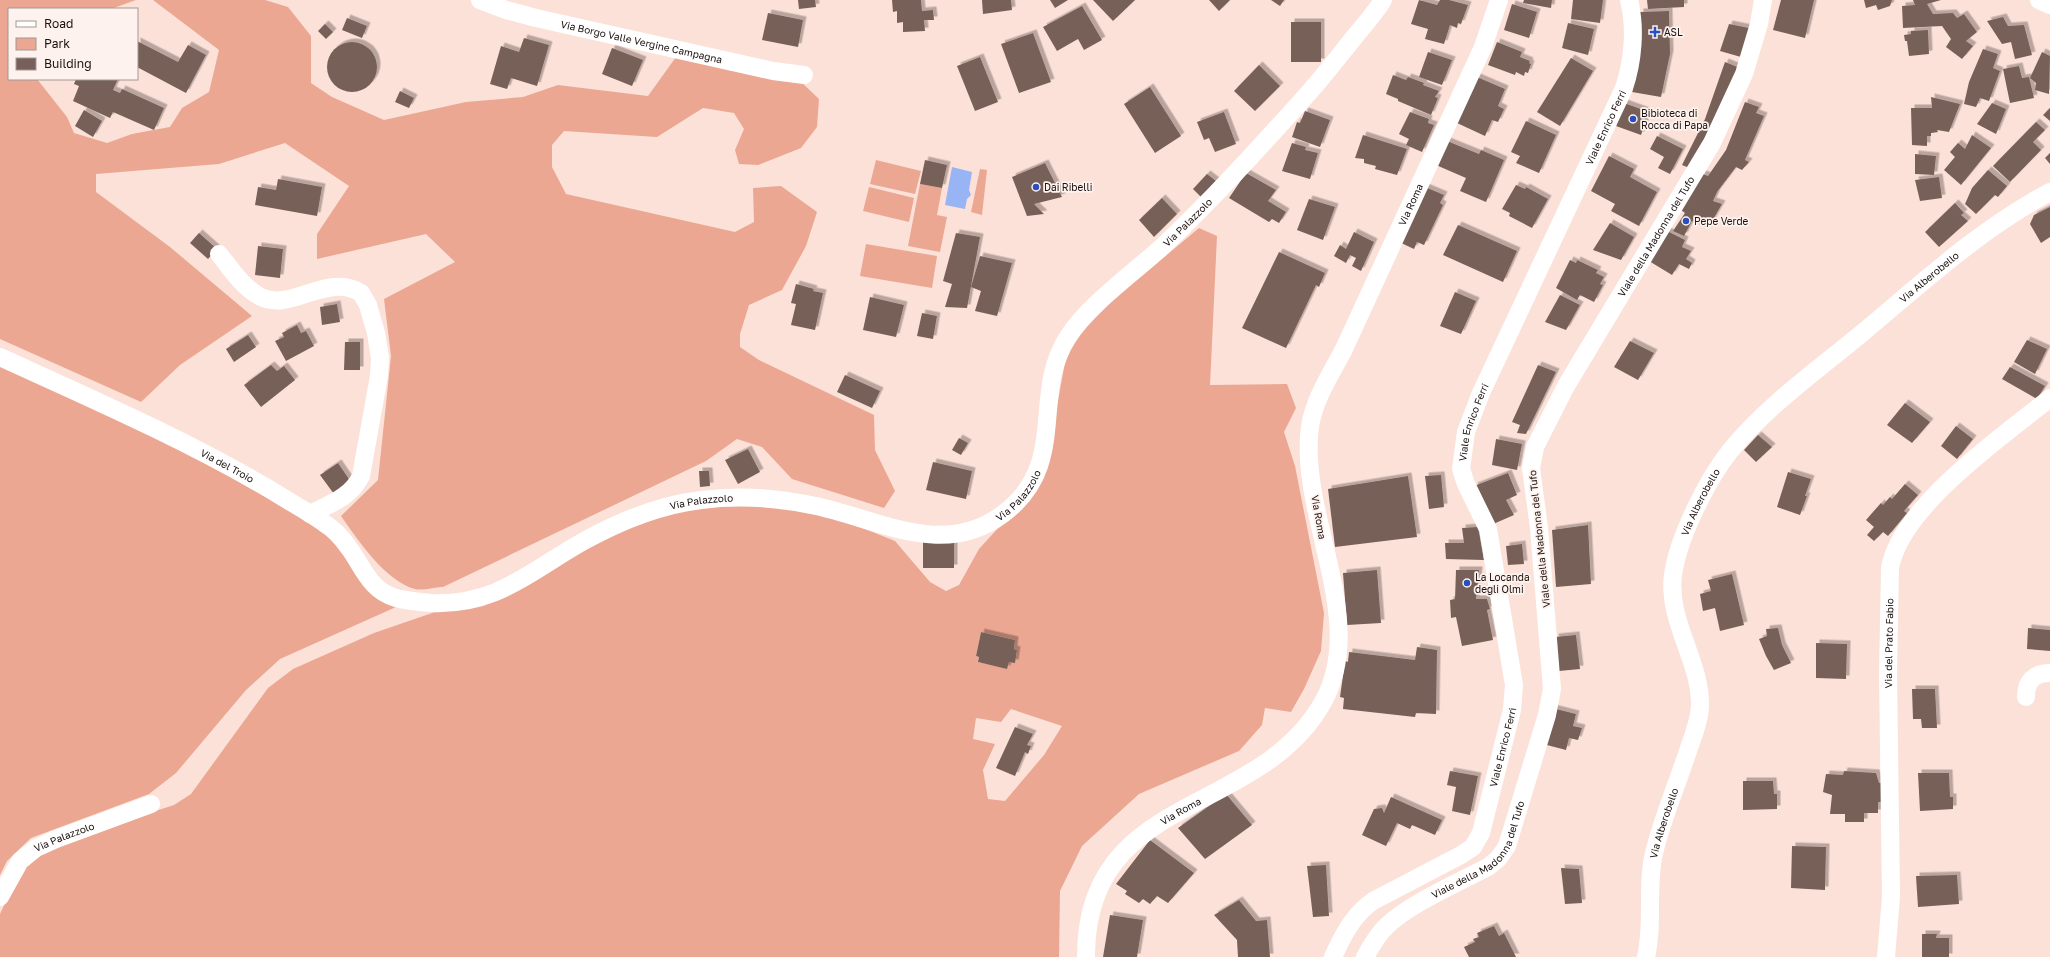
<svg xmlns="http://www.w3.org/2000/svg" width="2050" height="957" font-family="'Golos Text',sans-serif">
<style>
.green{fill:#eba792;fill-rule:evenodd}
.water{fill:#98b4f4}
.building{fill:#776059;filter:url(#shadow)}
.lines{fill:none;stroke-linecap:round;stroke-linejoin:round}
.street{stroke:#fff;stroke-width:18}
.poi-dot{fill:#2b4ebe;stroke:#fdf2ee;stroke-width:1.5}
.labels{text-anchor:middle;dominant-baseline:central;stroke-width:3.5;stroke-linejoin:round;paint-order:stroke}
.poi-label{font-size:10px;fill:#1a110e;stroke:#fdf2ee;text-anchor:start}
.street-label{font-size:10px;fill:#1a110e;stroke:#fdf2ee}
</style>
<defs>
<filter id="shadow"><feDropShadow dx="3.5" dy="-3.5" stdDeviation="0" flood-color="#0004"/></filter>
</defs>
<rect width="100%" height="100%" fill="#fce1d8"/>
<g class="green">
<path d="M0,0H136L111,9H9V79H37L67,117L74,133L107,143L132,134L170,127L182,108L209,92L219,50L153,0H265L288,7L311,36V83L332,97L384,120L466,102L523,97L558,85L648,96L676,57L799,80L819,99L817,127L801,148L758,165L739,164L735,150L744,129L734,113L703,108L657,137L564,131L552,145V167L566,194L735,232L754,222L753,188L781,186L817,212L806,246L782,290L749,305L740,334V347L759,360L874,415L875,450L895,491L884,508L792,479L762,447L737,439L706,461L443,587C435,587 423,591 415,589C385,581 358,540 341,516L378,480L391,356L384,299L455,262L426,234L317,259V234L349,186L285,143L219,164L96,174V192L170,247L252,316L180,365L141,402L0,339Z"/>
<polygon points="876,160 921,171 915,194 870,184"/>
<polygon points="980,169 987,170 982,215 971,212"/>
<polygon points="920,184 942,188 937,215 947,217 940,252 908,246"/>
<polygon points="869,187 914,198 909,222 863,211"/>
<path d="M1199,228L1217,236L1210,385L1287,384L1296,408L1284,432L1295,466L1324,613L1321,651L1304,689L1291,712L1265,708L1262,725L1239,751L1139,794L1082,846L1060,891L1059,957H0V914L21,869L39,852L63,841L174,805L191,794L268,688L293,669L374,633L438,611L627,526L677,510L725,504L797,508L850,523L895,541L930,582L946,591L959,585L979,549L1044,478L1067,351L1089,320ZM981,632L1015,640L1014,649L1017,650L1015,662H1009L1007,668L978,662L979,657L976,656ZM1011,709L1062,726L1044,755L1005,801L988,799L983,770L995,744L973,739L976,718L1001,722Z"/>
<polygon points="866,244 937,256 932,288 860,276"/>
<polygon points="0,363 163,438 314,525 342,548 396,607 280,659 246,690 176,773 149,794 31,838 7,861 0,875"/>
</g>
<polygon class="water" points="952,167 972,172 969,190 971,195 967,199 965,209 945,205"/>
<g class="building">
<polygon points="798,0 815,0 816,7 799,9"/>
<polygon points="892,0 921,0 922,11 933,10 934,20 924,20 925,31 903,32 903,22 897,23 897,11 893,12"/>
<polygon points="982,0 1011,0 1012,10 983,14"/>
<polygon points="1050,0 1068,0 1055,8"/>
<polygon points="1093,0 1135,0 1113,21"/>
<polygon points="1209,0 1230,0 1219,11"/>
<polygon points="1271,0 1284,0 1280,6"/>
<polygon points="1419,0 1437,5 1440,0 1449,0 1468,5 1461,24 1458,23 1457,28 1450,25 1444,44 1425,39 1428,29 1411,24"/>
<polygon points="1524,0 1552,0 1551,8 1523,3"/>
<polygon points="1573,0 1603,0 1600,23 1571,19"/>
<polygon points="1647,0 1684,0 1684,7 1648,9"/>
<polygon points="1781,0 1814,0 1805,38 1773,30"/>
<polygon points="1864,0 1892,0 1890,6 1878,10 1876,5 1866,8"/>
<polygon points="1913,0 1941,0 1927,4 1933,14 1953,13 1957,18 1964,14 1977,32 1966,41 1973,46 1962,59 1946,47 1951,39 1942,26 1903,28 1902,6 1915,5"/>
<polygon points="1512,4 1537,12 1529,38 1504,30"/>
<polygon points="1082,6 1102,40 1084,50 1078,39 1057,51 1043,27"/>
<polygon points="1669,11 1670,54 1661,97 1632,92 1640,55 1640,12"/>
<polygon points="768,13 803,20 798,47 762,40"/>
<polygon points="2003,17 2008,26 2024,25 2032,55 2015,59 2011,42 2002,44 1987,21"/>
<polygon points="347,18 367,26 362,38 342,30"/>
<rect x="1291" y="22" width="30" height="40"/>
<polygon points="1568,23 1594,29 1588,55 1562,48"/>
<polygon points="325,24 333,32 326,39 318,31"/>
<polygon points="1729,24 1749,28 1741,57 1720,51"/>
<polygon points="1928,30 1929,54 1909,56 1907,41 1905,41 1904,35 1911,34 1911,31"/>
<polygon points="1033,33 1051,82 1019,93 1001,44"/>
<polygon points="524,38 549,45 537,86 511,78 507,89 490,84 501,46 519,52"/>
<polygon points="137,41 178,62 188,45 206,55 186,93 137,67"/>
<circle cx="352" cy="67" r="25"/>
<polygon points="1497,42 1522,52 1520,57 1530,61 1529,63 1531,64 1528,73 1525,72 1524,76 1516,72 1515,75 1488,65"/>
<polygon points="612,48 643,60 632,86 602,74"/>
<polygon points="1983,49 1998,54 1993,68 2000,71 1989,101 1980,98 1976,107 1964,104 1969,82"/>
<polygon points="1428,52 1452,60 1442,85 1419,77"/>
<polygon points="2042,52 2050,56 2049,94 2035,90 2036,83 2030,78"/>
<polygon points="980,57 998,102 975,111 957,66"/>
<polygon points="1571,58 1593,71 1560,126 1537,112"/>
<polygon points="1725,62 1740,68 1692,169 1682,165 1705,119"/>
<polygon points="1259,65 1280,86 1255,111 1234,91"/>
<polygon points="2019,66 2022,78 2029,77 2034,98 2010,103 2003,69"/>
<polygon points="1393,75 1406,80 1408,77 1424,83 1423,85 1439,91 1435,97 1438,98 1431,115 1398,101 1398,99 1386,94"/>
<polygon points="1477,77 1505,89 1498,106 1504,109 1498,122 1492,120 1485,136 1457,123"/>
<polygon points="76,79 118,79 113,90 120,93 122,89 164,108 154,130 113,112 110,118 73,101 79,86 74,84"/>
<polygon points="1150,87 1181,136 1155,153 1124,104"/>
<polygon points="400,91 414,98 409,108 395,102"/>
<polygon points="1931,97 1960,104 1949,132 1937,130 1938,132 1931,133 1931,136 1927,136 1927,146 1912,145 1911,108 1932,108"/>
<polygon points="1745,102 1759,107 1756,113 1764,116 1745,160 1749,162 1742,170 1736,167 1717,192 1713,201 1722,204 1708,228 1692,221 1684,236 1673,231 1685,213 1681,210 1703,174 1708,176 1726,150"/>
<polygon points="1624,103 1649,112 1641,135 1616,126"/>
<polygon points="1992,103 2006,109 1996,134 1977,124"/>
<polygon points="2050,108 2050,121 2043,115"/>
<polygon points="84,110 102,121 93,137 75,126"/>
<polygon points="1305,111 1330,120 1320,147 1292,137 1297,122 1300,123"/>
<polygon points="1224,112 1236,144 1215,152 1209,138 1204,140 1197,122"/>
<polygon points="1410,112 1429,119 1428,123 1434,125 1422,152 1406,145 1409,139 1399,134"/>
<polygon points="1526,121 1556,135 1539,173 1516,163 1520,156 1511,152"/>
<polygon points="2036,122 2045,130 2033,142 2041,150 2010,182 1993,166"/>
<polygon points="1363,135 1407,149 1397,175 1375,169 1376,166 1364,163 1364,159 1355,158"/>
<polygon points="1972,135 1991,148 1961,185 1944,170 1955,157 1950,152 1958,143 1965,149"/>
<polygon points="1657,136 1683,149 1670,174 1658,168 1664,157 1650,149"/>
<polygon points="1447,141 1479,154 1481,150 1504,160 1486,202 1460,191 1466,178 1436,165"/>
<polygon points="1292,143 1306,147 1305,150 1318,153 1310,179 1282,171"/>
<polygon points="2050,153 2050,164 2045,158"/>
<polygon points="1915,154 1936,156 1934,175 1915,174"/>
<polygon points="1609,156 1634,169 1630,177 1657,192 1639,226 1611,211 1615,204 1591,191"/>
<polygon points="925,160 947,165 942,188 920,184"/>
<polygon points="1045,163 1062,197 1034,204 1044,214 1027,216 1012,177"/>
<polygon points="1988,170 2007,186 1998,197 1995,195 1976,214 1965,204 1972,188"/>
<polygon points="1246,173 1276,190 1268,201 1286,212 1279,223 1272,219 1269,222 1229,198"/>
<polygon points="1207,174 1216,181 1201,197 1193,189"/>
<polygon points="1939,177 1942,198 1920,201 1915,180"/>
<polygon points="278,179 322,187 317,216 255,205 258,187 276,190"/>
<polygon points="1516,185 1525,189 1526,187 1548,199 1532,228 1509,216 1510,213 1502,209"/>
<polygon points="1425,187 1444,195 1440,203 1443,205 1424,245 1417,242 1414,249 1399,242"/>
<polygon points="1162,198 1177,214 1154,237 1139,220"/>
<polygon points="1309,199 1335,207 1323,240 1297,230"/>
<polygon points="1955,203 1964,213 1961,215 1968,221 1939,247 1925,232"/>
<polygon points="2050,207 2050,237 2041,243 2030,224 2034,215"/>
<polygon points="1610,223 1634,237 1621,260 1593,250"/>
<polygon points="1458,225 1517,251 1503,282 1443,255"/>
<polygon points="1667,231 1685,240 1682,247 1691,251 1686,259 1692,263 1689,269 1679,264 1672,275 1649,261"/>
<polygon points="1354,232 1374,242 1361,271 1352,266 1356,258 1350,255 1346,263 1334,256 1340,245 1346,249"/>
<polygon points="199,233 217,249 208,259 190,243"/>
<polygon points="956,233 980,237 967,308 945,307 952,284 943,281"/>
<polygon points="258,246 283,249 280,278 255,275"/>
<polygon points="1279,252 1325,273 1319,287 1316,285 1286,348 1242,328"/>
<polygon points="980,256 1012,263 997,316 975,311 981,291 971,287"/>
<polygon points="1570,260 1576,263 1577,260 1598,270 1596,273 1604,277 1600,284 1603,285 1594,302 1580,295 1577,300 1556,288"/>
<polygon points="796,284 814,289 813,291 823,293 815,330 791,325 796,304 791,303"/>
<polygon points="1455,292 1476,301 1461,334 1440,326"/>
<polygon points="1560,295 1580,305 1566,330 1545,322"/>
<polygon points="870,297 904,305 896,337 863,330"/>
<polygon points="337,304 340,322 322,325 320,307"/>
<polygon points="922,313 937,316 933,339 917,336"/>
<polygon points="297,325 301,333 306,331 314,346 286,361 275,341 284,337 282,333"/>
<polygon points="248,335 256,347 234,362 226,349"/>
<polygon points="2027,340 2047,349 2035,374 2014,362"/>
<polygon points="1630,341 1654,353 1638,380 1614,367"/>
<polygon points="345,342 360,342 360,370 344,370"/>
<polygon points="271,365 277,371 284,366 295,380 261,407 244,385"/>
<polygon points="1538,365 1556,372 1526,434 1517,433 1520,425 1512,422"/>
<polygon points="2010,367 2045,386 2037,399 2002,379"/>
<polygon points="845,375 880,391 872,408 837,392"/>
<polygon points="1905,403 1930,422 1912,443 1887,425"/>
<polygon points="1956,426 1973,439 1957,459 1941,446"/>
<polygon points="1758,435 1772,447 1756,462 1744,450"/>
<polygon points="959,438 968,443 961,455 952,450"/>
<polygon points="1496,439 1522,444 1517,470 1492,465"/>
<polygon points="748,449 760,472 738,484 725,460"/>
<polygon points="933,462 972,471 966,499 926,490"/>
<polygon points="338,463 351,482 334,494 320,475"/>
<polygon points="699,471 709,471 710,486 700,487"/>
<polygon points="1788,472 1811,479 1805,496 1807,496 1800,515 1777,507"/>
<polygon points="1508,473 1517,495 1506,500 1514,515 1491,525 1474,486"/>
<polygon points="1441,475 1444,507 1429,509 1425,476"/>
<polygon points="1408,476 1417,537 1335,547 1328,489"/>
<polygon points="1905,484 1918,495 1904,511 1907,513 1888,536 1883,532 1874,541 1867,535 1874,527 1866,520 1881,503 1883,505 1890,497 1892,499"/>
<polygon points="1588,525 1591,584 1556,587 1552,530"/>
<polygon points="1478,527 1484,560 1446,559 1445,543 1464,543 1462,528"/>
<rect x="923" y="539" width="31" height="29"/>
<polygon points="1522,544 1524,564 1508,565 1506,546"/>
<polygon points="1377,570 1381,623 1347,625 1343,573"/>
<polygon points="1456,570 1479,570 1476,599 1487,599 1490,609 1487,610 1493,640 1462,646 1456,617 1451,618 1450,600 1455,599"/>
<polygon points="1732,574 1744,625 1720,631 1715,608 1703,611 1700,594 1711,591 1708,580"/>
<polygon points="1778,628 1782,645 1791,663 1774,670 1766,656 1759,639 1767,636 1766,629"/>
<polygon points="2028,628 2050,630 2050,651 2027,649"/>
<polygon points="981,632 1015,640 1014,649 1017,650 1015,663 1009,662 1007,669 978,662 979,657 976,656"/>
<polygon points="1576,635 1580,669 1559,671 1555,637"/>
<polygon points="1816,643 1847,644 1846,679 1816,678"/>
<polygon points="1417,647 1437,650 1436,714 1416,713 1415,717 1343,709 1344,698 1340,697 1345,661 1348,662 1349,652 1415,660"/>
<polygon points="1912,689 1935,689 1937,728 1922,728 1921,719 1913,719"/>
<polygon points="1552,708 1576,714 1573,726 1582,728 1578,740 1569,738 1566,750 1543,744"/>
<polygon points="1015,727 1033,734 1027,745 1031,746 1028,754 1025,752 1015,776 996,768"/>
<polygon points="1450,771 1478,776 1470,815 1452,811 1456,787 1447,785"/>
<polygon points="1844,771 1876,773 1879,783 1886,782 1884,802 1878,802 1878,813 1864,813 1864,822 1845,822 1845,814 1830,814 1832,795 1823,792 1826,774 1843,775"/>
<polygon points="1918,773 1949,773 1950,797 1953,797 1953,809 1920,811"/>
<polygon points="1743,781 1773,781 1774,794 1777,794 1777,809 1743,810"/>
<polygon points="1226,794 1252,825 1205,859 1178,828"/>
<polygon points="1391,797 1442,820 1435,835 1412,825 1410,829 1397,823 1386,846 1362,835 1374,809 1382,808 1384,813"/>
<polygon points="1150,840 1194,873 1168,903 1157,896 1150,904 1143,899 1139,903 1125,894 1127,891 1116,884"/>
<polygon points="1792,846 1826,847 1825,890 1791,888"/>
<polygon points="1326,865 1329,916 1313,917 1307,866"/>
<polygon points="1561,868 1579,869 1582,903 1565,904"/>
<polygon points="1957,875 1959,904 1918,907 1916,876"/>
<polygon points="1239,900 1256,921 1267,920 1270,957 1238,957 1237,940 1214,915"/>
<polygon points="1110,915 1143,920 1137,957 1103,957"/>
<polygon points="1494,926 1499,936 1504,933 1516,957 1469,957 1464,947 1475,942 1473,939 1479,937 1477,933"/>
<polygon points="1922,934 1937,934 1936,938 1949,938 1949,957 1922,957"/>
</g>
<g class="lines">
<g class="street">
<path id="s1" d="M480,0L506,10L536,18L773,71L804,75"/>
<polyline points="2039,0 2050,5"/>
<path d="M219,254C231,269 243,288 261,297C291,312 328,272 361,293L368,305L376,333L380,358L379,376L361,476C351,497 330,504 310,514"/>
<path id="s2" d="M0,357C92,399 184,439 271,490C288,501 307,511 324,523C334,529 342,538 349,548C363,567 370,591 396,598C407,601 419,602 431,603C497,606 530,571 584,541C620,521 660,505 701,500C738,495 779,498 816,506C878,519 943,559 1003,514C1070,464 1030,395 1068,337C1088,305 1136,271 1164,245C1214,198 1259,148 1305,97C1323,77 1339,56 1356,35C1365,24 1375,13 1383,0"/>
<path d="M2026,697C2026,681 2034,673 2050,673"/>
<path id="s3" d="M0,897L20,861L36,848L56,839L151,804"/>
<path id="s4" d="M1086,957C1085,792 1258,818 1323,702C1369,620 1298,514 1310,427C1314,399 1331,374 1344,349L1483,47L1499,0"/>
<path id="s5" d="M1333,957C1343,935 1353,915 1373,901L1461,855L1473,847L1481,833L1512,710L1514,685L1488,529L1466,484L1461,469L1466,432L1481,393L1624,88C1633,61 1636,28 1629,0"/>
<path id="s6" d="M1365,957C1370,948 1375,939 1382,931C1402,907 1459,882 1488,867L1498,859L1507,846L1547,715L1552,689L1539,528L1531,468L1535,447L1566,386L1712,143L1744,74L1759,24L1763,0"/>
<path id="s7" d="M1646,957C1654,923 1646,887 1654,853C1662,820 1676,787 1687,754C1692,738 1700,721 1700,704C1700,660 1667,620 1673,575C1678,538 1707,480 1730,451C1767,406 1816,371 1861,334C1921,284 1980,229 2050,192"/>
<path id="s8" d="M1886,957L1891,897L1888,673L1890,568C1901,506 2002,437 2050,398"/>
</g>
</g>
<g class="poi-dot">
<path d="M1653 26h4v4h4v4h-4v4h-4v-4h-4v-4h4z"/>
<circle cx="1633" cy="119" r="4"/>
<circle cx="1036" cy="187" r="4"/>
<circle cx="1686" cy="221" r="4"/>
<circle cx="1467" cy="583" r="4"/>
</g>
<g class="labels">
<g class="poi-label">
<text x="1664" y="32">ASL</text>
<text x="1641" y="113">Bibioteca di<tspan x="1641" dy="12">Rocca di Papa</tspan></text>
<text x="1044" y="187">Dai Ribelli</text>
<text x="1694" y="221">Pepe Verde</text>
<text x="1475" y="577">La Locanda<tspan x="1475" dy="12">degli Olmi</tspan></text>
</g>
<g class="street-label">
<text stroke="none"><textPath href="#s1" startOffset="167">Via Borgo Valle Vergine Campagna</textPath></text>
<text stroke="none"><textPath href="#s5" startOffset="948">Viale Enrico Ferri</textPath></text>
<text stroke="none"><textPath href="#s4" startOffset="892">Via Roma</textPath></text>
<text stroke="none"><textPath href="#s2" startOffset="1470">Via Palazzolo</textPath></text>
<text stroke="none"><textPath href="#s6" startOffset="834">Viale della Madonna del Tufo</textPath></text>
<text stroke="none"><textPath href="#s7" startOffset="796">Via Alberobello</textPath></text>
<text stroke="none"><textPath href="#s5" startOffset="624">Viale Enrico Ferri</textPath></text>
<text stroke="none"><textPath href="#s2" startOffset="252">Via del Troio</textPath></text>
<text stroke="none"><textPath href="#s2" startOffset="1134">Via Palazzolo</textPath></text>
<text stroke="none"><textPath href="#s2" startOffset="799">Via Palazzolo</textPath></text>
<text stroke="none"><textPath href="#s7" startOffset="472">Via Alberobello</textPath></text>
<text transform="translate(1319 517) rotate(80)">Via Roma</text>
<text transform="translate(1539 539) rotate(-96)">Viale della Madonna del Tufo</text>
<text stroke="none"><textPath href="#s8" startOffset="314">Via del Prato Fabio</textPath></text>
<text stroke="none"><textPath href="#s5" startOffset="288">Viale Enrico Ferri</textPath></text>
<text stroke="none"><textPath href="#s4" startOffset="185">Via Roma</textPath></text>
<text stroke="none"><textPath href="#s7" startOffset="136">Via Alberobello</textPath></text>
<text stroke="none"><textPath href="#s3" startOffset="92">Via Palazzolo</textPath></text>
<text stroke="none"><textPath href="#s6" startOffset="162">Viale della Madonna del Tufo</textPath></text>
</g>
</g>
<rect x="8" y="8" width="130" height="72" fill="#fdf2ee" stroke="#a29894"/>
<rect x="16" y="21" width="20" height="6" fill="#ffffff" stroke="#a29894"/>
<text x="44" y="28" font-size="12" fill="#1a110e">Road</text>
<rect x="16" y="38" width="20" height="12" fill="#eba792" stroke="#a29894"/>
<text x="44" y="48" font-size="12" fill="#1a110e">Park</text>
<rect x="16" y="58" width="20" height="12" fill="#776059" stroke="#a29894"/>
<text x="44" y="68" font-size="12" fill="#1a110e">Building</text>
</svg>
